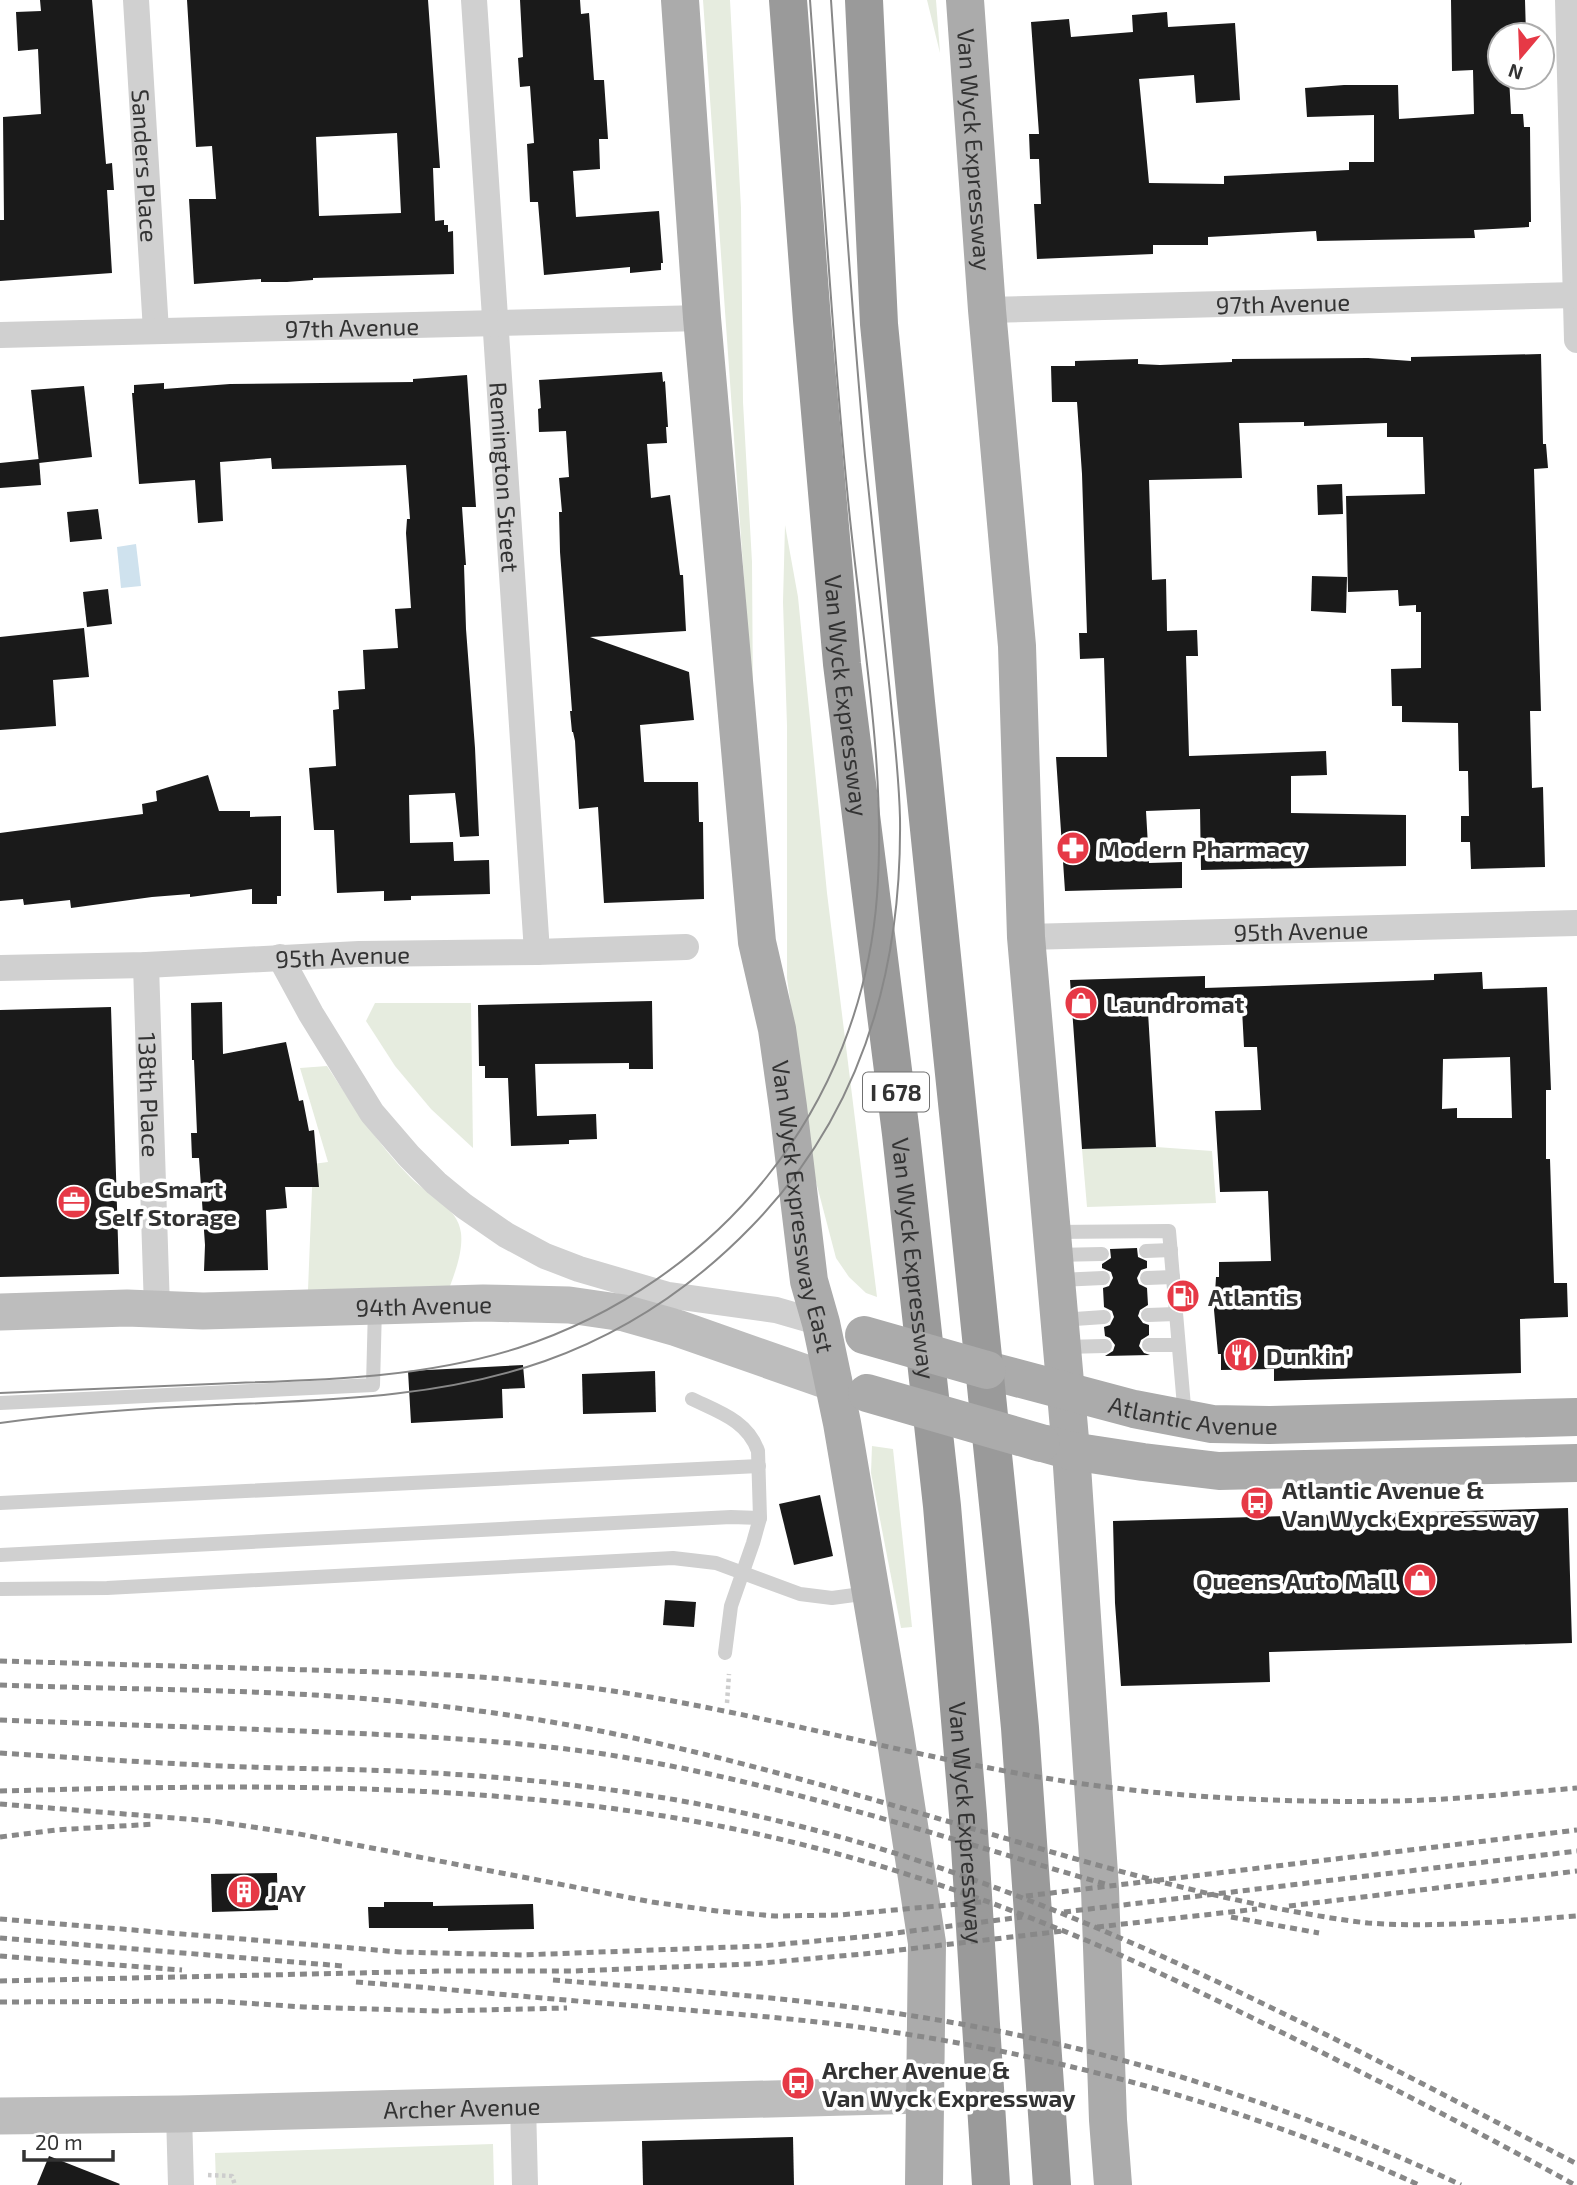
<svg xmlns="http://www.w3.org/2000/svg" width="1577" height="2185" font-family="'Exo 2',sans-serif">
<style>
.green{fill:#e6ecdf}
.water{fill:#cfe2ee}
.building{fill:#1a1a1a;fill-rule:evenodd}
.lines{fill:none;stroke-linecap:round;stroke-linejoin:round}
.path{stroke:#cdcdcd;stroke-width:4.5;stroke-dasharray:3.5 3.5;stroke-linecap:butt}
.lane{stroke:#d0d0d0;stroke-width:14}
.street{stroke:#d0d0d0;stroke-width:26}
.secondary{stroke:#bdbdbd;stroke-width:37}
.primary{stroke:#ababab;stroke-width:38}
.highway{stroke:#9a9a9a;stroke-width:38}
.tram{stroke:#888;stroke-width:2}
.rail{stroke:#888;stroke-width:5;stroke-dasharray:7 5;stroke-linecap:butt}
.primary-bridge{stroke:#ababab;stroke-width:38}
.labels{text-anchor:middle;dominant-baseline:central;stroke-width:7;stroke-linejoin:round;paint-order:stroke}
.shield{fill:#fff;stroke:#707070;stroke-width:2}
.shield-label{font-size:23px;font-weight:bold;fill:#333}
.street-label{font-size:24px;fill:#333;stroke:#fff}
.poi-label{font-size:24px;font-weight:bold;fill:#333;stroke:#fff;text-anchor:start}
</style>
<rect width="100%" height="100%" fill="#fff"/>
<g class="green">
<polygon points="703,0 730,0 741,208 743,402 752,562 753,707"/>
<polygon points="927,0 936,0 940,53"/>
<polygon points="785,525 798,597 827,893 877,1297 866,1293 849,1277 836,1258 815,1178 787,978 787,726 783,602"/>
<polygon points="375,1003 471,1003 473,1148 431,1109 395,1066 366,1021"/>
<path d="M327,1066C353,1105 378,1145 411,1178C428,1195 458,1207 461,1233C463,1250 456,1270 450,1286L308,1290L313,1164L328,1162L300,1068Z"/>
<polygon points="1156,1147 1212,1151 1216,1203 1087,1207 1082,1149"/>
<polygon points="872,1446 893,1449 912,1627 901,1628 871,1473"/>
<polygon points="493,2144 494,2185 216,2185 215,2153"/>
</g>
<polygon class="water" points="136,544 141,586 121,588 117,547"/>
<g class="building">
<polygon points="40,0 92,0 106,164 112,163 114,190 107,190 112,273 0,281 0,220 4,220 3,117 41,114 38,49 18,51 16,12 41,11"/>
<path d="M187,0H428L440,168H433L435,221L444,220V225H448V232L453,231L454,274L313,278V280L287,282H261V279L194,284L189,199H216L212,146L196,147ZM397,133L401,213L319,216L316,137Z"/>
<polygon points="520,0 580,0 581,14 589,13 594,80 604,80 608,139 599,139 600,169 573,171 576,217 659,211 663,263 661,263 661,270 630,273 630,267 544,275 538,202 530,202 527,144 534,143 530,86 520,87 518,58 523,57"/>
<polygon points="1451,0 1525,0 1526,35 1500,35 1500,77 1509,77 1511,114 1523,114 1524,127 1530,127 1531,222 1529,222 1529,227 1474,230 1475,238 1317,241 1316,231 1208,237 1208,245 1153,245 1153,254 1037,259 1034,204 1041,204 1039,159 1030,159 1029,134 1039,134 1031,22 1069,19 1071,37 1133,32 1132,15 1167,12 1168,27 1235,23 1240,100 1196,103 1194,75 1139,79 1149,183 1224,184 1224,176 1349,170 1349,162 1374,162 1374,115 1307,117 1305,88 1344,85 1398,85 1399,119 1474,114 1473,70 1452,71"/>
<polygon points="1541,354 1543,444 1546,444 1548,468 1534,469 1541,711 1530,711 1532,788 1543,787 1545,867 1471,869 1470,842 1461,842 1461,816 1469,816 1468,771 1459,771 1458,723 1402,722 1402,706 1392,706 1391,669 1421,668 1421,612 1416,612 1416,605 1399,606 1398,590 1348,592 1346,496 1425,494 1423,437 1387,437 1387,423 1304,426 1304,422 1239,423 1242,478 1149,480 1152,580 1166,579 1167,631 1197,630 1198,656 1186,656 1189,756 1326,751 1327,775 1291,776 1291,813 1406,815 1406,866 1201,870 1200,809 1146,811 1149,863 1182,862 1182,888 1065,891 1056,757 1107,757 1104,658 1080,659 1079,633 1087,633 1082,474 1077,402 1052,402 1051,366 1075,366 1075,361 1138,359 1138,364 1160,365 1232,362 1232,359 1368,358 1411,361 1411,357"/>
<polygon points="662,372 663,382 665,381 668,427 666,427 667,443 647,444 651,498 670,495 680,575 683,575 686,631 590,637 689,672 694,720 640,725 644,782 698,782 699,822 703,822 704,899 604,903 598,807 579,809 575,741 573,732 572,732 570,711 572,711 560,552 559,512 562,512 559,478 569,477 566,431 539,432 538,409 541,408 539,380"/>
<polygon points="467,375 476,507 462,507 466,565 464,565 466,629 475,748 479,836 460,837 455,793 409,795 410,843 453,842 454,861 489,860 490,894 411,896 411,900 384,901 384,891 337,893 334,830 314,830 309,768 336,766 333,710 339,709 338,691 365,689 363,650 398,648 395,609 411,608 406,533 407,519 410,519 406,465 272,469 271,458 220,462 223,521 198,523 195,480 139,484 132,393 134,393 134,385 164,383 164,389 230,384 413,382 413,379"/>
<polygon points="84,386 92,457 39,463 31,390"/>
<polygon points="39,459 41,485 0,488 0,463"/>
<polygon points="1342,484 1343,514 1318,515 1317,485"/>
<polygon points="98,509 102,539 70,542 67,512"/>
<polygon points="1312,576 1347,577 1346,613 1311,611"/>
<polygon points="108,589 112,624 87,627 83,592"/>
<polygon points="84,628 89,677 53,680 56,726 0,730 0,637"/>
<polygon points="208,775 219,811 250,811 250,817 281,816 281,896 277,896 277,904 252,904 252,889 190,897 190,894 152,897 71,908 70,900 24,905 23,899 0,901 0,833 143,814 142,804 157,801 156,791"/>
<path d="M1482,972L1483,989L1547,987L1551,1090H1546V1159H1550L1554,1283H1567L1568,1317L1520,1319L1521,1373L1274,1381V1369L1221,1370V1354H1218L1214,1310L1216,1277H1219V1262L1271,1261L1268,1191L1220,1192L1215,1111L1261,1110L1257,1047H1244L1242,1009L1148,1012L1156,1147L1082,1149L1070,980L1205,976V988L1434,980V974ZM1510,1057L1512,1118H1457V1108L1442,1109L1443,1059Z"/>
<polygon points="652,1001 653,1069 629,1069 629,1063 535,1064 537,1116 596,1114 597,1139 569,1140 569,1144 511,1146 508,1078 485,1078 485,1066 479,1066 478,1005"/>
<polygon points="222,1002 223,1054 286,1042 299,1101 303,1100 309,1131 314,1130 319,1187 285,1187 287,1208 266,1210 268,1270 204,1271 205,1245 199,1158 192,1158 191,1133 197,1133 194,1060 192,1060 191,1003"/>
<polygon points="111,1007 119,1274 0,1277 0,1010"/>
<polygon points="1137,1248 1138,1257 1147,1261 1147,1268 1141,1270 1137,1278 1139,1284 1147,1288 1148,1305 1140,1310 1138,1316 1143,1323 1149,1325 1149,1335 1141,1340 1139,1346 1144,1353 1150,1355 1105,1356 1113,1351 1115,1345 1110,1338 1105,1336 1104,1327 1110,1325 1114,1317 1112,1311 1104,1307 1103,1288 1109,1286 1113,1278 1111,1272 1102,1268 1102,1264 1111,1258 1110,1249"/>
<polygon points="523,1365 525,1388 502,1389 503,1418 411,1423 408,1371"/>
<polygon points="655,1371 656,1412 583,1414 582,1374"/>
<polygon points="820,1495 833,1556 794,1565 779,1504"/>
<polygon points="1568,1508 1572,1643 1269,1652 1270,1682 1121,1686 1115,1603 1113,1521"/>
<polygon points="665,1600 696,1602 694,1627 663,1625"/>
<polygon points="277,1873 278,1910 212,1912 211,1874"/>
<polygon points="384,1902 433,1902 433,1906 533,1904 534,1929 448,1931 448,1928 369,1928 368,1907 384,1907"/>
<polygon points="793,2137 794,2185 643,2185 642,2141"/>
<polygon points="49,2156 120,2184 119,2185 37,2185"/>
</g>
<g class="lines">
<g class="path">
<polyline points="727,1703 729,1674"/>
<polyline points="208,2175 232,2176 235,2185"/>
</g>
<g class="lane">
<polyline points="1052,1232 1169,1231 1185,1418"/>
<polyline points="1146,1251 1171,1250"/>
<polyline points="1054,1255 1102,1254"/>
<polyline points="1147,1278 1173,1277"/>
<polyline points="1059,1280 1103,1278"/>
<polyline points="1148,1315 1176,1314"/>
<polyline points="1060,1320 1104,1317"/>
<polyline points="1149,1345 1178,1345"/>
<polyline points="1064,1347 1105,1346"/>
<path d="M692,1399C719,1412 748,1421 758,1451L760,1518L753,1543L731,1606L725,1653"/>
<polyline points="0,1403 373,1385 375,1307"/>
<polyline points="0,1503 759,1466"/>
<polyline points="0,1555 731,1517 760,1518"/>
<polyline points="0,1589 107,1588 673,1558 716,1563 800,1594 832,1598 869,1593"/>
</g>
<g class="street">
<path id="s1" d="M136,0L156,331"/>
<path id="s2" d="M474,0L537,952"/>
<polyline points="1568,0 1577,340"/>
<path id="s3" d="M987,310L1577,295"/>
<path id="s4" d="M0,335L702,318"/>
<path id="s5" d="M1026,937L1577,923"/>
<polyline points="280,957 311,1014 372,1113 409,1156 436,1183 464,1206 506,1235 545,1256 579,1269 668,1295 776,1310 821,1323"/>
<path id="s6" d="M146,965L157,1309"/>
<path id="s7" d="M0,968L146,965L359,954L537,952L686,947"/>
<polyline points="523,2104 525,2185"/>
<polyline points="179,2114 181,2185"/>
</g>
<g class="secondary">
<path id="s8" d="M0,1312L127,1308L203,1311L483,1303L569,1305L624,1313L677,1328L834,1383"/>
<path id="s9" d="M0,2116L179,2114L924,2095"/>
</g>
<g class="primary">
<path id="s10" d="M680,0L702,318L757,942L777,1029L788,1107L809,1281L821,1323L842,1423L895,1734L927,1943L924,2185"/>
<path id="s11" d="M965,0L987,310L1017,646L1026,937L1071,1451L1100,1889L1108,2120L1113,2185"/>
<path id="s12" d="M987,1370L1134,1409L1212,1424L1269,1425L1577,1417"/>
<polyline points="1046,1444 1071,1451 1143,1462 1219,1471 1577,1463"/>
</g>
<g class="highway">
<path id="s13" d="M788,0L812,320L842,664L901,1134L942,1506L968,1815L991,2185"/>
<polyline points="864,0 879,324 916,702 1010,1621 1020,1728 1052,2185"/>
</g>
<g class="tram">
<path d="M0,1393C78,1390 156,1387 235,1383C330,1380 426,1377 518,1348C719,1282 861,1108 877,896C887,763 859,622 847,489C831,326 822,163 810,0"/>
<path d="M0,1423C72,1413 145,1408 217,1405C328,1400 440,1398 545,1361C624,1333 694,1286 752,1226C861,1114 902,971 900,818C899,776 894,735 890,693C882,614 873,535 865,456C851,304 841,152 831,0"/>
</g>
<g class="rail">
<path d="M0,1661L415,1673C487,1677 560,1682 632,1694C781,1718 927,1761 1077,1783C1181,1798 1289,1803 1395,1801C1455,1800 1516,1793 1577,1788"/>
<path d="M0,1685C105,1689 210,1689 314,1695C432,1702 550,1718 665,1745C801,1776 935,1818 1069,1857C1139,1877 1209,1895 1280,1909C1309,1914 1339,1920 1368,1923C1438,1928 1507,1921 1577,1916"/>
<path d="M0,1720C100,1724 199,1727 299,1731C399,1735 498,1739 597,1753C770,1779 938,1836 1105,1884"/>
<path d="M0,1753C83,1758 166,1764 249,1767C304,1769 360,1769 415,1772C512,1777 609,1787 704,1805C1017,1864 1297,2019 1577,2164"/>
<path d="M0,1791C236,1785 471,1780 704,1823C821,1845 936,1880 1046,1924C1131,1957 1214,1999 1295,2039C1389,2086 1483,2134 1575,2185"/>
<polyline points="0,1804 212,1821 294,1833 652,1902 717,1911 775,1916 840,1915 981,1902"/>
<polyline points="0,1837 56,1830 154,1824"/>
<polyline points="1026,1896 1577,1830"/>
<polyline points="1289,1906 1577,1871"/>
<polyline points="1064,1912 1577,1851"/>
<polyline points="1231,1917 1319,1933"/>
<polyline points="0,1919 400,1952 522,1955 761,1946 872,1936 1022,1917"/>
<polyline points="1097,1927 1257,1909"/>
<polyline points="0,1938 343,1966"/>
<polyline points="0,1956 182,1970"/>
<path d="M553,1980C679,1990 807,1998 932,2019C1115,2049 1294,2106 1461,2185"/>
<polyline points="0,1981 444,1971 573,1971 751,1964 874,1953 1063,1931"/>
<path d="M356,1982C451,1989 545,1999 639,2006C719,2013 800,2018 879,2030C1064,2057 1249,2107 1419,2185"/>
<polyline points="0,2002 214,2001 304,2007 439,2011 567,2008"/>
</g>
<g class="primary-bridge">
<polyline points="864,1335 987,1370"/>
<polyline points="867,1393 1041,1443"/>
</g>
</g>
<defs>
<symbol id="pharmacy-disc" viewBox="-11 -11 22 22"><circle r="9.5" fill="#e63946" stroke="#fff"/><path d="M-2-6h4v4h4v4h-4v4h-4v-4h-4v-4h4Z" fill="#fff"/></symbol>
<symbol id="shop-disc" viewBox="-11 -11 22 22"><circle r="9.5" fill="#e63946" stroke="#fff"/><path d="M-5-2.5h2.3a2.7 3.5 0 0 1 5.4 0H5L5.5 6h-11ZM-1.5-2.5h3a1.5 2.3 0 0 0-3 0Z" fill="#fff"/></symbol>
<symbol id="office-disc" viewBox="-11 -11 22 22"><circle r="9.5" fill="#e63946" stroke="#fff"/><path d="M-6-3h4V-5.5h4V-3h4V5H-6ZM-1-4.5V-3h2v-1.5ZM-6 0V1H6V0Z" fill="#fff"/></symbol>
<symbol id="fuel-disc" viewBox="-11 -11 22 22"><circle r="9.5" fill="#e63946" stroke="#fff"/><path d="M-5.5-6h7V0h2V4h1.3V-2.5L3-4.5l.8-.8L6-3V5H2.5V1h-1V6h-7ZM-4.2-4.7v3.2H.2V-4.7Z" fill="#fff"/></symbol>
<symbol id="restaurant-disc" viewBox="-11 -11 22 22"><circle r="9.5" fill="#e63946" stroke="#fff"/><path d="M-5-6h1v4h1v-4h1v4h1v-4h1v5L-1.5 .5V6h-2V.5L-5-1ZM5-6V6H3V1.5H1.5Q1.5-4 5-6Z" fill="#fff"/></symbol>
<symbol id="bus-disc" viewBox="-11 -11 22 22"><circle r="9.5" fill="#e63946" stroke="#fff"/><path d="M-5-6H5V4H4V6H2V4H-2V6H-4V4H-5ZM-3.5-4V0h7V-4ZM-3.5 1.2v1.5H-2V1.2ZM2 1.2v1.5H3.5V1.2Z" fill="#fff"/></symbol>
<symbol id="building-disc" viewBox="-11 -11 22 22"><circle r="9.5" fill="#e63946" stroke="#fff"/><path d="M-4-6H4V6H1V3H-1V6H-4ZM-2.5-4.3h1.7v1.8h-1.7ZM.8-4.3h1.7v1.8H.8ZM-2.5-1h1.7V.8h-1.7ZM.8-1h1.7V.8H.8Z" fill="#fff"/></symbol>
</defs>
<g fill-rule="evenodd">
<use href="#pharmacy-disc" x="1054" y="829" width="38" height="38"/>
<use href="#shop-disc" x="1062" y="984" width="38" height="38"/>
<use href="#office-disc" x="55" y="1183" width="38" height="38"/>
<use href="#fuel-disc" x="1164" y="1277" width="38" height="38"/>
<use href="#restaurant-disc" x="1222" y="1336" width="38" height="38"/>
<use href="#bus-disc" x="1238" y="1484" width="38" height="38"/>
<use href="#shop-disc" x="1401" y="1561" width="38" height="38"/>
<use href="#building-disc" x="225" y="1873" width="38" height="38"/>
<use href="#bus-disc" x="779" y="2064" width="38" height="38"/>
</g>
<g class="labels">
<rect class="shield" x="863" y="1072.5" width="66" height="39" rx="5"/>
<g class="shield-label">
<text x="896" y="1092">I 678</text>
</g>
<g class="street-label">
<text stroke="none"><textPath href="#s11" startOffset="150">Van Wyck Expressway</textPath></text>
<text stroke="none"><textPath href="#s1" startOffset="166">Sanders Place</textPath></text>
<text stroke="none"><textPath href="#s3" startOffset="296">97th Avenue</textPath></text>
<text stroke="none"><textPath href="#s4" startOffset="352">97th Avenue</textPath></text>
<text stroke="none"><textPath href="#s2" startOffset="478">Remington Street</textPath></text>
<text stroke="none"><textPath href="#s13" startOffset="698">Van Wyck Expressway</textPath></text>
<text stroke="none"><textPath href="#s5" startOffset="275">95th Avenue</textPath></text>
<text stroke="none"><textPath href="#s7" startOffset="343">95th Avenue</textPath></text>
<text stroke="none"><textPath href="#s6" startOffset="130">138th Place</textPath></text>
<text stroke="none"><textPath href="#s10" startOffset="1214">Van Wyck Expressway East</textPath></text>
<text stroke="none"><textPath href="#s13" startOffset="1265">Van Wyck Expressway</textPath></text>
<text stroke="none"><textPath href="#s8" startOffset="424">94th Avenue</textPath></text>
<text stroke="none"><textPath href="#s12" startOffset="212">Atlantic Avenue</textPath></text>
<text stroke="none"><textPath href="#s13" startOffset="1832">Van Wyck Expressway</textPath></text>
<text stroke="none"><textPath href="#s9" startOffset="462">Archer Avenue</textPath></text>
</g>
<g class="poi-label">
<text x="1098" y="848">Modern Pharmacy</text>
<text x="1106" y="1003">Laundromat</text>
<text x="98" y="1188">CubeSmart<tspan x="98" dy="28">Self Storage</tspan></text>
<text x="1208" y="1296">Atlantis</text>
<text x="1266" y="1355">Dunkin'</text>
<text x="1282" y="1489">Atlantic Avenue &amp;<tspan x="1282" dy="28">Van Wyck Expressway</tspan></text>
<text x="1396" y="1580" text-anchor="end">Queens Auto Mall</text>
<text x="268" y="1892">JAY</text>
<text x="822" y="2069">Archer Avenue &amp;<tspan x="822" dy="28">Van Wyck Expressway</tspan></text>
</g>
</g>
<g transform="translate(1521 56) rotate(199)"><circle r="33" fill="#ffffff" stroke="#adadad" stroke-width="2"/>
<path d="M0-5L12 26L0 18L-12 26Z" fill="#e63946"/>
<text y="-10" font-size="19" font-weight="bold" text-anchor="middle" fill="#333333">N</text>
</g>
<path d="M24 2150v10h89v-10" fill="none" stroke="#333333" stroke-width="3.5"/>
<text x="35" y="2150" font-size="21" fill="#333333" stroke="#ffffff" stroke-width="5" paint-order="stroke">20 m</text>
</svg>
